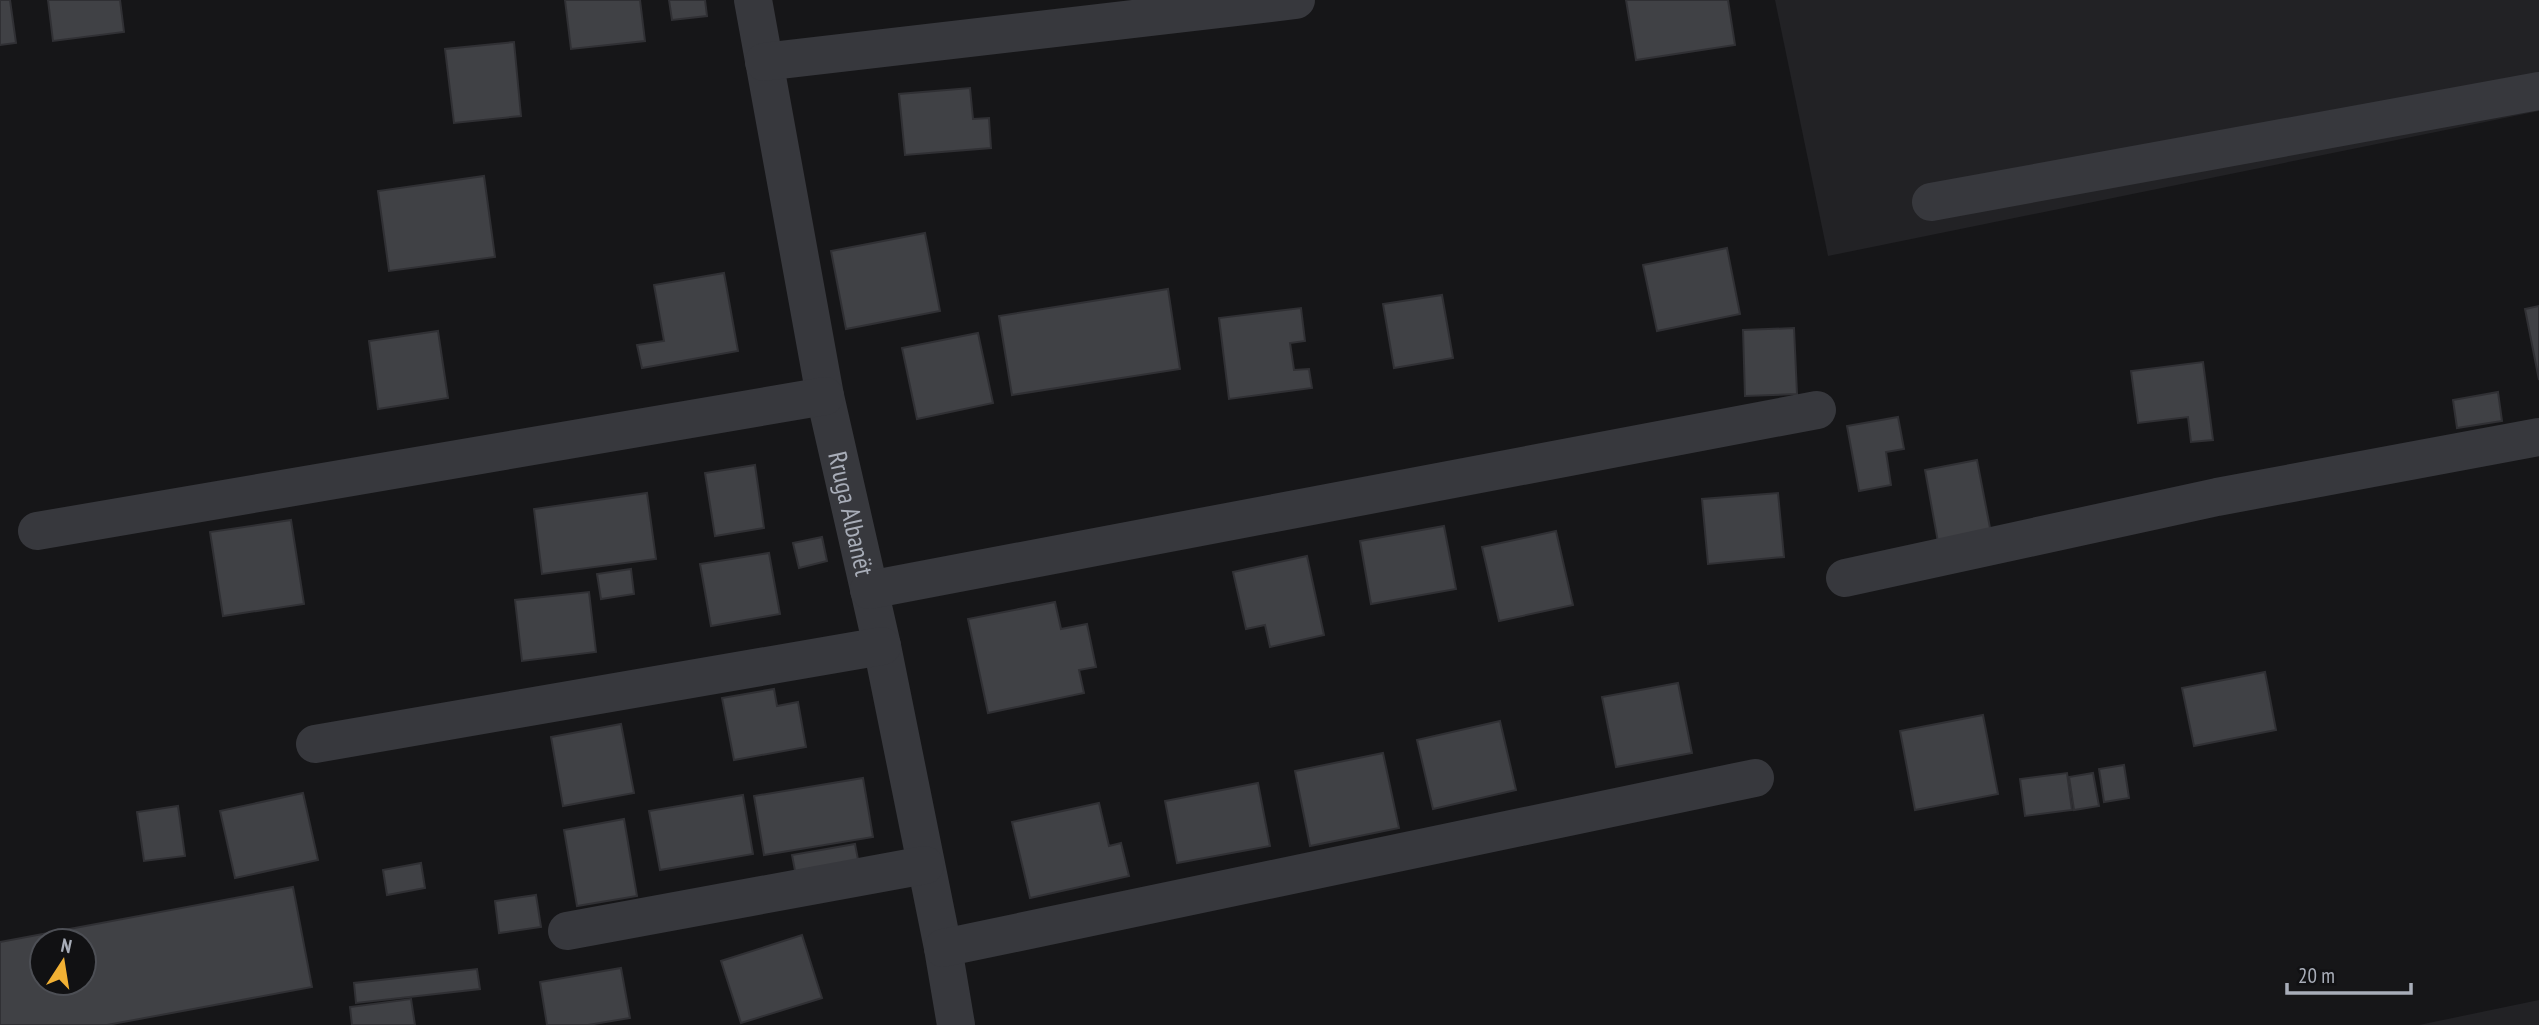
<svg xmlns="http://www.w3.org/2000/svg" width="2539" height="1025" font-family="'PT Sans Narrow',sans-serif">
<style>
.built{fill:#222225}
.building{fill:#404145;stroke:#303034;stroke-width:2;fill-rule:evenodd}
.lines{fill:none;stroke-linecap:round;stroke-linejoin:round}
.minor{stroke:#37383d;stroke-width:38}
.labels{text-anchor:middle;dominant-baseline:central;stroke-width:6;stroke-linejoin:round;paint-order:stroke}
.street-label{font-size:26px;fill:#a8adb8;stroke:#111113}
</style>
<rect width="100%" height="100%" fill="#161618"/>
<g class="built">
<polygon points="1775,0 2539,0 2539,111 1828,256"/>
<polygon points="2539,1000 2539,1025 2419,1025"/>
</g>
<g class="building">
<polygon points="0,0 10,0 16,43 0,45"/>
<polygon points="48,0 120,0 124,32 53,41"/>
<polygon points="565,0 640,0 645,41 571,49"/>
<polygon points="669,0 705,0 707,16 672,20"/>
<polygon points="1626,0 1728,0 1735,45 1636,60"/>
<polygon points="514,42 521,116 454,123 445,49"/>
<polygon points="970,88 973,119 989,118 991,148 905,155 899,94"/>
<polygon points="484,176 495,257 389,271 378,191"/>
<polygon points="925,233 940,311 846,329 831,251"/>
<polygon points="1727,248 1740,314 1657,331 1643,265"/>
<polygon points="724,273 738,351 642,368 637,345 664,341 654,285"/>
<polygon points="1168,289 1180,369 1012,395 999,316"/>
<polygon points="1442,295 1453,358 1394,368 1383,304"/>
<polygon points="2539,306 2539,380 2525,309"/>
<polygon points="1301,308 1305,341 1290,343 1294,370 1309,369 1312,388 1229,399 1219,318"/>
<polygon points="1794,328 1797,394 1745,396 1743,330"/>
<polygon points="438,331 448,398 378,409 369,341"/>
<polygon points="978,333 993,403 917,419 902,348"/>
<polygon points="2203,362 2213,440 2191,442 2188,417 2138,423 2131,371"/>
<polygon points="2498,392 2502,421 2457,428 2453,400"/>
<polygon points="1898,417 1904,449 1886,452 1891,485 1859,491 1847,426"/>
<polygon points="1977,460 1991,533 1938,542 1925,470"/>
<polygon points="755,465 764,528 715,536 705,473"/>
<polygon points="647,493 656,559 542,574 534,509"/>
<polygon points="1778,493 1784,557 1708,564 1702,499"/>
<polygon points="291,520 304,604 223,616 210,532"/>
<polygon points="1444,526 1456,589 1371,604 1360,541"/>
<polygon points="1556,531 1573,605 1499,621 1482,547"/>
<polygon points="822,537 827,561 799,568 793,543"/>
<polygon points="769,553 780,614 711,626 700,564"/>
<polygon points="1307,556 1324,635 1270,647 1265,625 1246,629 1233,572"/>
<polygon points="631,569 634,594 601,599 597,574"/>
<polygon points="589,592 596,652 522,661 515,600"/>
<polygon points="1055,602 1061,629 1087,624 1096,667 1079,670 1084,693 988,713 968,619"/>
<polygon points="2265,672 2276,730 2194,746 2182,688"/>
<polygon points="1678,683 1692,753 1616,767 1602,697"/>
<polygon points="774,689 777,706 798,702 806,747 734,760 722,698"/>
<polygon points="1983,715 1998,794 1915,810 1900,731"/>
<polygon points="1500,721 1516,790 1433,809 1417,740"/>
<polygon points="621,724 634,793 563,806 551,737"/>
<polygon points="1383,753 1399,828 1310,846 1295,771"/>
<polygon points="2124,765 2129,798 2104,802 2099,769"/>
<polygon points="2067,773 2072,810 2025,816 2020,779"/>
<polygon points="2093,773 2099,806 2074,810 2069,777"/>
<polygon points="863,778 873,837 764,855 754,796"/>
<polygon points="1258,783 1270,846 1177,863 1165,801"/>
<polygon points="303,793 318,860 235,878 220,811"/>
<polygon points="743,795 753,854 660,870 649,811"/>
<polygon points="1099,803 1109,846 1121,843 1129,876 1030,898 1012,822"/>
<polygon points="178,806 185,856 144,861 137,812"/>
<polygon points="624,819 637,896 577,906 564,830"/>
<polygon points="855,844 860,870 797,881 792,855"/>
<polygon points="421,863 425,888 387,895 383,870"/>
<path d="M293,887L312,987L107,1025H0V942ZM42,941H84V983H42Z"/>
<polygon points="536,895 541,927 499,933 495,901"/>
<polygon points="802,935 822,998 741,1023 721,961"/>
<polygon points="621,968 630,1018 588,1025 547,1025 540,982"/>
<polygon points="477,969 480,989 356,1003 354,983"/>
<polygon points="411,999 415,1025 352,1025 350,1007"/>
</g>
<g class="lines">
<g class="minor">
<path id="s1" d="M753,0L825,396L882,646L943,948L956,1025"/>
<polyline points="764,62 1296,0"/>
<polyline points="1931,202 2539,91"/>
<polyline points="37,531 825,396"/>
<polyline points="1845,578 2217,497 2539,437"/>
<polyline points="869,590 1817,410"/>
<polyline points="315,744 882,646"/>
<polyline points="567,931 925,865"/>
<polyline points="943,948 1755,778"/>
</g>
</g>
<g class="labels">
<g class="street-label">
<text stroke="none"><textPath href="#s1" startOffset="523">Rruga Albanët</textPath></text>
</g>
</g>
<g transform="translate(63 962) rotate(12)"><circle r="33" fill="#111113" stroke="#4d4f55" stroke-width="2"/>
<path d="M0-5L12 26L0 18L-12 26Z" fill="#f2b134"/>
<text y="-10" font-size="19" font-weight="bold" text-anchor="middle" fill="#a8adb8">N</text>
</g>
<path d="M2287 983v10h124v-10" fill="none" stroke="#a8adb8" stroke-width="3.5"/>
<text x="2298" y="983" font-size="21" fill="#a8adb8" stroke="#111113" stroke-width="5" paint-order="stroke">20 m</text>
</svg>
